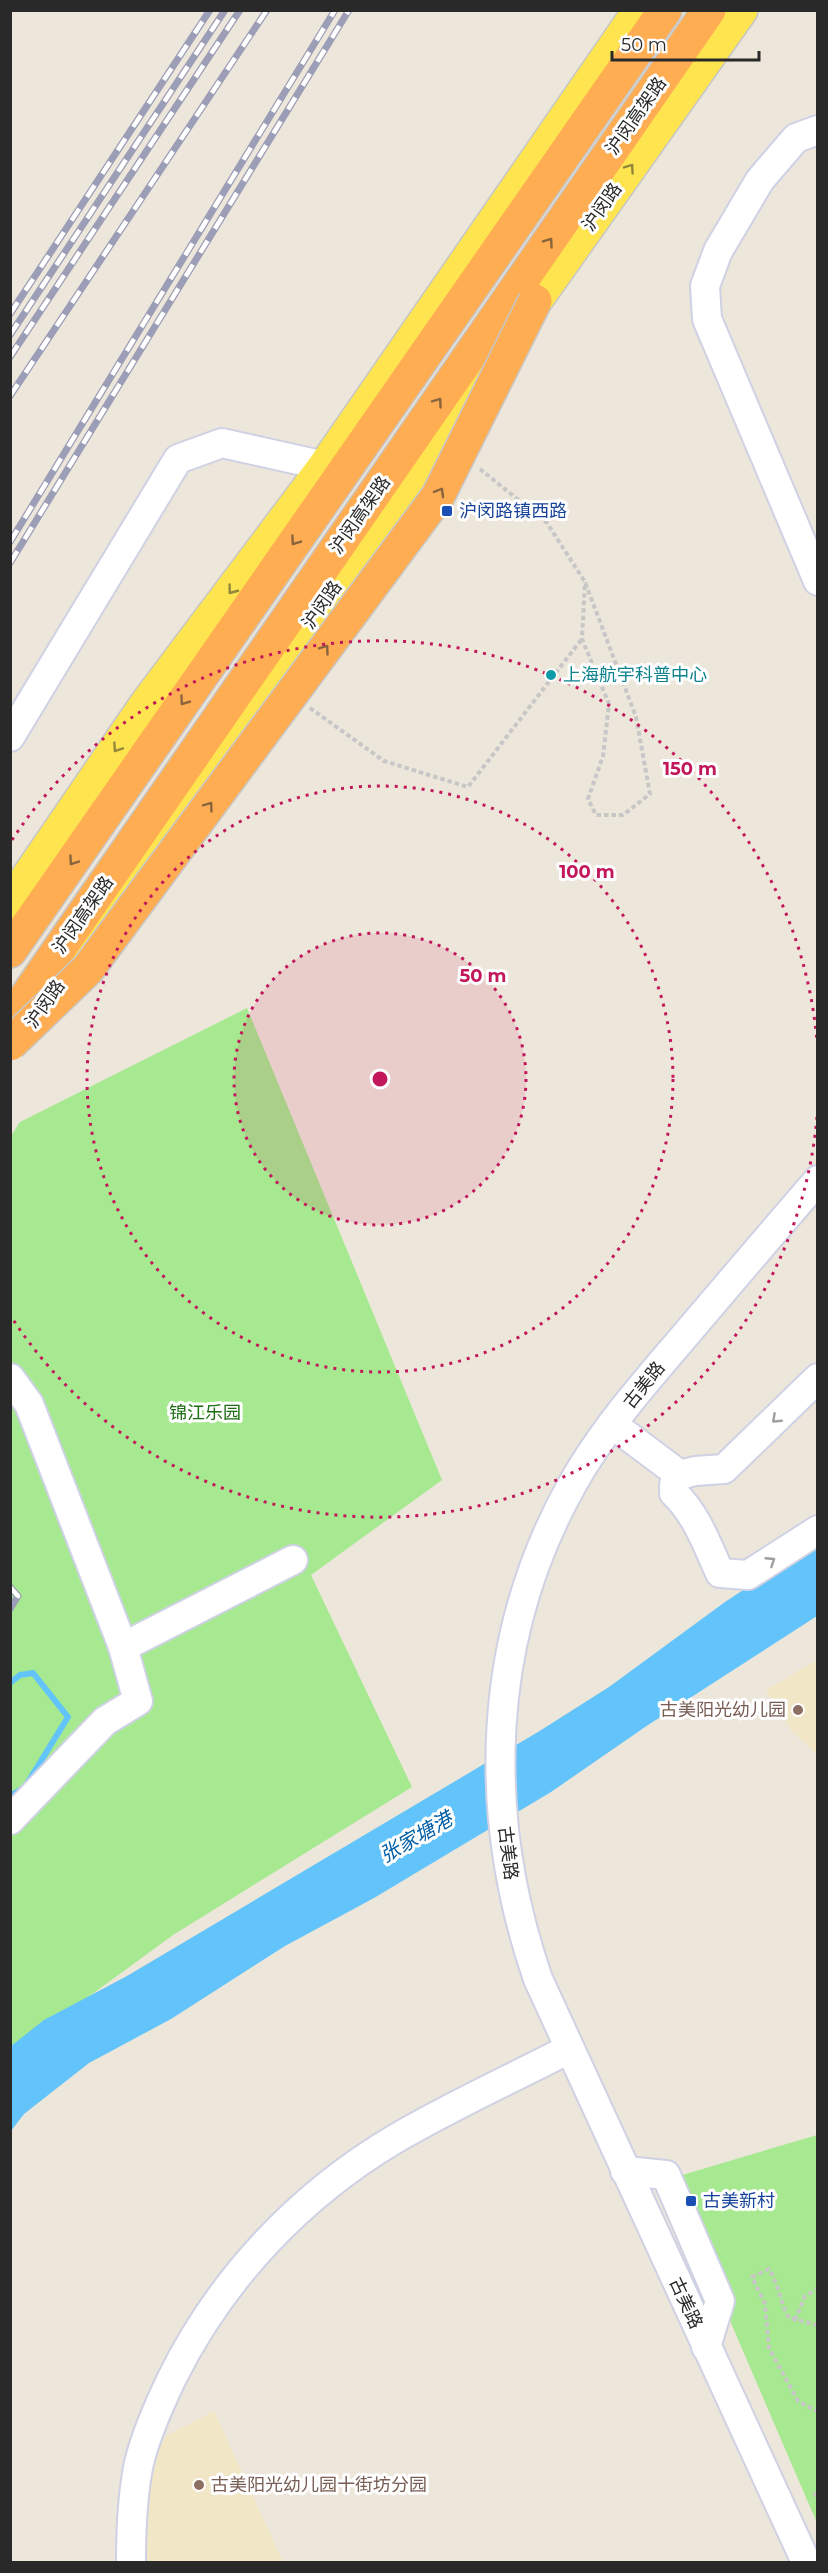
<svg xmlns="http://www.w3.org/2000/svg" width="828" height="2573" font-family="Montserrat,'Noto Sans SC',sans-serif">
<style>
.education{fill:#f1e7c7}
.green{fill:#a7e990}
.water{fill:#62c4fa}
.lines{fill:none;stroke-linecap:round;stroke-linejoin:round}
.stream{stroke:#62c4fa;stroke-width:6}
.minor-casing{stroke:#cfd1e4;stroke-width:32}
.major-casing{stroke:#c7c7c7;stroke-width:36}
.highway-casing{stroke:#c7c7c7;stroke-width:36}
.path{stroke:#c7c7c7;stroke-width:4;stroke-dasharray:4.5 3;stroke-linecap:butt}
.minor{stroke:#fff;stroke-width:28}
.major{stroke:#fee44e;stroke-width:33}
.highway{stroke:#ffad53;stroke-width:33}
.rail-casing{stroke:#9c9db6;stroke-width:7}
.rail{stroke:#fff;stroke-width:4.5;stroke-dasharray:14;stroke-linecap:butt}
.highway-bridge-casing{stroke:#c7c7c7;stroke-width:36;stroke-linecap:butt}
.highway-bridge{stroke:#ffad53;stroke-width:33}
.oneway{stroke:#94863c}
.oneway2{stroke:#89643c}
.oneway3{stroke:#9f9f9f}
.ring{fill:none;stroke:#c2185b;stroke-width:3;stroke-dasharray:3 6}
.transit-dot{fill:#1a4fb4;stroke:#fff;stroke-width:2}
.culture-dot{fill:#0f9aa8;stroke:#fff;stroke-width:2}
.education-dot{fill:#8d6e63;stroke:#fff;stroke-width:2}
.labels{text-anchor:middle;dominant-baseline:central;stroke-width:6;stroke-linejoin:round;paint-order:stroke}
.street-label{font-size:18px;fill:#292929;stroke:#fff}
.transit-label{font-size:18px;fill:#164399;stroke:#fff;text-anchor:start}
.culture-label{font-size:18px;fill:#0d838f;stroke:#fff;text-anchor:start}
.park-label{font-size:18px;fill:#1d6d13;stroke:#fff}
.education-label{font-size:18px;fill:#785e54;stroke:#fff;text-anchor:end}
.water-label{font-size:20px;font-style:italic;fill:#015ea6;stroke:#fff}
.centre{fill:#c2185b;stroke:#fff;stroke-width:3}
.ring-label{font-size:18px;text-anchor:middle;font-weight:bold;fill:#c2185b;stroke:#fff;stroke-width:6;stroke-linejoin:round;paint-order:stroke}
</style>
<rect width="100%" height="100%" fill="#ede6da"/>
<g class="education">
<polygon points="817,1660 817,1755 791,1730 766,1690"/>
<polygon points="214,2411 283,2562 146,2562 146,2513 154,2457 166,2436"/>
</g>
<g class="green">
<polygon points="247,1008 442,1480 311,1575 412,1787 173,1935 91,1995 11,2063 11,1136 20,1122"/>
<polygon points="817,2135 817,2523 669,2179"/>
</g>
<polygon class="water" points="817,1541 817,1616 648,1725 551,1792 374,1898 285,1946 171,2019 89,2063 24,2114 11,2131 11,2046 44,2020 127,1976 538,1732 609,1687 725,1602"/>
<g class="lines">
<polyline class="stream" points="10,1683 20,1675 33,1673 68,1717 25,1787 10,1796"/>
<defs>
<g id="minor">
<polyline points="818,130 796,138 760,180 718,251 705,286 707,319 818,581"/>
<polyline points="10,737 178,459 222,443 325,466"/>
<polyline points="10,1378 29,1404 123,1647 138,1701 105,1721 10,1820"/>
<path d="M818,1378L724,1469L695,1471L680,1475L674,1484V1493C697,1515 707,1545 720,1573L748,1575L818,1530"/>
<polyline points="612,1424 680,1475"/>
<polyline points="123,1647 293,1560"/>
<polyline points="625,2171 666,2175 720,2301 706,2347"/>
<path d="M131,2562C131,2529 132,2496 139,2463C146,2434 159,2405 172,2378C221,2279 299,2196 395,2139C451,2106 511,2079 569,2049"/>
<path d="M806,2562L538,1979C481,1814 486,1637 573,1483C602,1431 643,1385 682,1339C727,1286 772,1233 818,1180"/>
</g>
<g id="major">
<polyline points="10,903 147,703 325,466 640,10"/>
<polyline points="73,964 403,488 741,10"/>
</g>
<g id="highway">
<polyline points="10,951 665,10"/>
<polyline points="10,1020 709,10"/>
</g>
</defs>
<use href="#minor" class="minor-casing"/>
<use href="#major" class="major-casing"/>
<use href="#highway" class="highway-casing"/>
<g class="path">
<polyline points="480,469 547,523 585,582 636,717 650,794 623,815 596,815 588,799 603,756 609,704 582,639 585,582"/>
<polyline points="310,708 384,761 468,787 581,640"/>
<polyline points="795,2320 805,2296 818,2289"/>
<path d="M818,2325L789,2318C780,2302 779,2285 769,2269L752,2277L765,2304L769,2348L798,2401L818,2412"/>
<polyline points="813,2495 818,2493"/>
</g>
<use href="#minor" class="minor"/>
<use href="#major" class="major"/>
<use href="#highway" class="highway"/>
<defs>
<g id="rail">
<polyline points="10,314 210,10"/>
<polyline points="10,335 225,10"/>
<polyline points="10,357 240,10"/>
<polyline points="10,396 267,10"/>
<polyline points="10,542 335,10"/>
<polyline points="10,563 349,10"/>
<polyline points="10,1587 18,1596 10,1609"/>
</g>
</defs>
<use href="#rail" class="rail-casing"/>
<use href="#rail" class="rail"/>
<defs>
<polyline id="highway-bridge" points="10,1044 88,969 438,496 535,301"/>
</defs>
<use href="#highway-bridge" class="highway-bridge-casing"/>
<use href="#highway-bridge" class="highway-bridge"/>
</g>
<defs><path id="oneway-chevron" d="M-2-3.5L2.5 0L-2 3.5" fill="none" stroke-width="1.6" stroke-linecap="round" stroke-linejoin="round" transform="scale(1.5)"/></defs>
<g class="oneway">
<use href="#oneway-chevron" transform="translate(630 168) rotate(-55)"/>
<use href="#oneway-chevron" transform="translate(232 590) rotate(127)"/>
<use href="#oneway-chevron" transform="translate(117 748) rotate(124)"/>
</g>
<g class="oneway2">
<use href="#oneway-chevron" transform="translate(549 242) rotate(-55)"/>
<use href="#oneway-chevron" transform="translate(438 402) rotate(-55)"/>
<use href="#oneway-chevron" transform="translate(440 492) rotate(-60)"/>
<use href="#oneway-chevron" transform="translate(295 541) rotate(125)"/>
<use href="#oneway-chevron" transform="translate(325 649) rotate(-54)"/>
<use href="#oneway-chevron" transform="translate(184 701) rotate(125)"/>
<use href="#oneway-chevron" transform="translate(209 806) rotate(-54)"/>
<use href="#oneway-chevron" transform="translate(73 861) rotate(125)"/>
</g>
<g class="oneway3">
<use href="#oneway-chevron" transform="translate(776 1419) rotate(137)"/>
<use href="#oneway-chevron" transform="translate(771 1561) rotate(-33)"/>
</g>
<circle cx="380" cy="1079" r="146" fill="#c2185b" fill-opacity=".12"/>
<g class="ring">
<circle cx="380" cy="1079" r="146"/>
<circle cx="380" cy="1079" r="293"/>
<path d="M817 1117A439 439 0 0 1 12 1318M12 840A439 439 0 0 1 817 1041"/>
</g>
<g class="transit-dot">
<rect x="441" y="505" width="12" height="12" rx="3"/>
<rect x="685" y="2195" width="12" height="12" rx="3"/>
</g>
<circle class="culture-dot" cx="551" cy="675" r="6"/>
<g class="education-dot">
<circle cx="798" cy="1710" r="6"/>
<circle cx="199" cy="2485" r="6"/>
</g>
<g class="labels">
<g class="street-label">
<text transform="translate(636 116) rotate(-55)">沪闵高架路</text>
<text transform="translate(602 207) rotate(-55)">沪闵路</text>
<text transform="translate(360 515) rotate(-55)">沪闵高架路</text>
<text transform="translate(322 605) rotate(-55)">沪闵路</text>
<text transform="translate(83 915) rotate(-55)">沪闵高架路</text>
<text transform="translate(45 1004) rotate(-55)">沪闵路</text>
<text transform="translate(644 1385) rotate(-51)">古美路</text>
<text transform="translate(508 1853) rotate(83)">古美路</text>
<text transform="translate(686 2303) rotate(65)">古美路</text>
</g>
<g class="transit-label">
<text x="459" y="511">沪闵路镇西路</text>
<text x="703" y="2201">古美新村</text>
</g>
<g class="culture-label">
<text x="563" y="675">上海航宇科普中心</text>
</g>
<g class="park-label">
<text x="205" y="1413">锦江乐园</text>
</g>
<g class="education-label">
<text x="786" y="1710">古美阳光幼儿园</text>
<text x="211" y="2485" text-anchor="start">古美阳光幼儿园十街坊分园</text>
</g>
<g class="water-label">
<text transform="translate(416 1837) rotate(-30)">张家塘港</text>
</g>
</g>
<circle cx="380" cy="1079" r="9" class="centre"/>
<g class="ring-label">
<text x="690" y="775">150 m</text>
<text x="587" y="878">100 m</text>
<text x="483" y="982">50 m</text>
</g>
<rect width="828" height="2573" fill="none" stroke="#292929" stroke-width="24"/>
<path d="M612 51v9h147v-9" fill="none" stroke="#292929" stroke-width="3"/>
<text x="621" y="51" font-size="18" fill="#292929" stroke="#ffffff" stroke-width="4.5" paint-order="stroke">50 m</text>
</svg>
